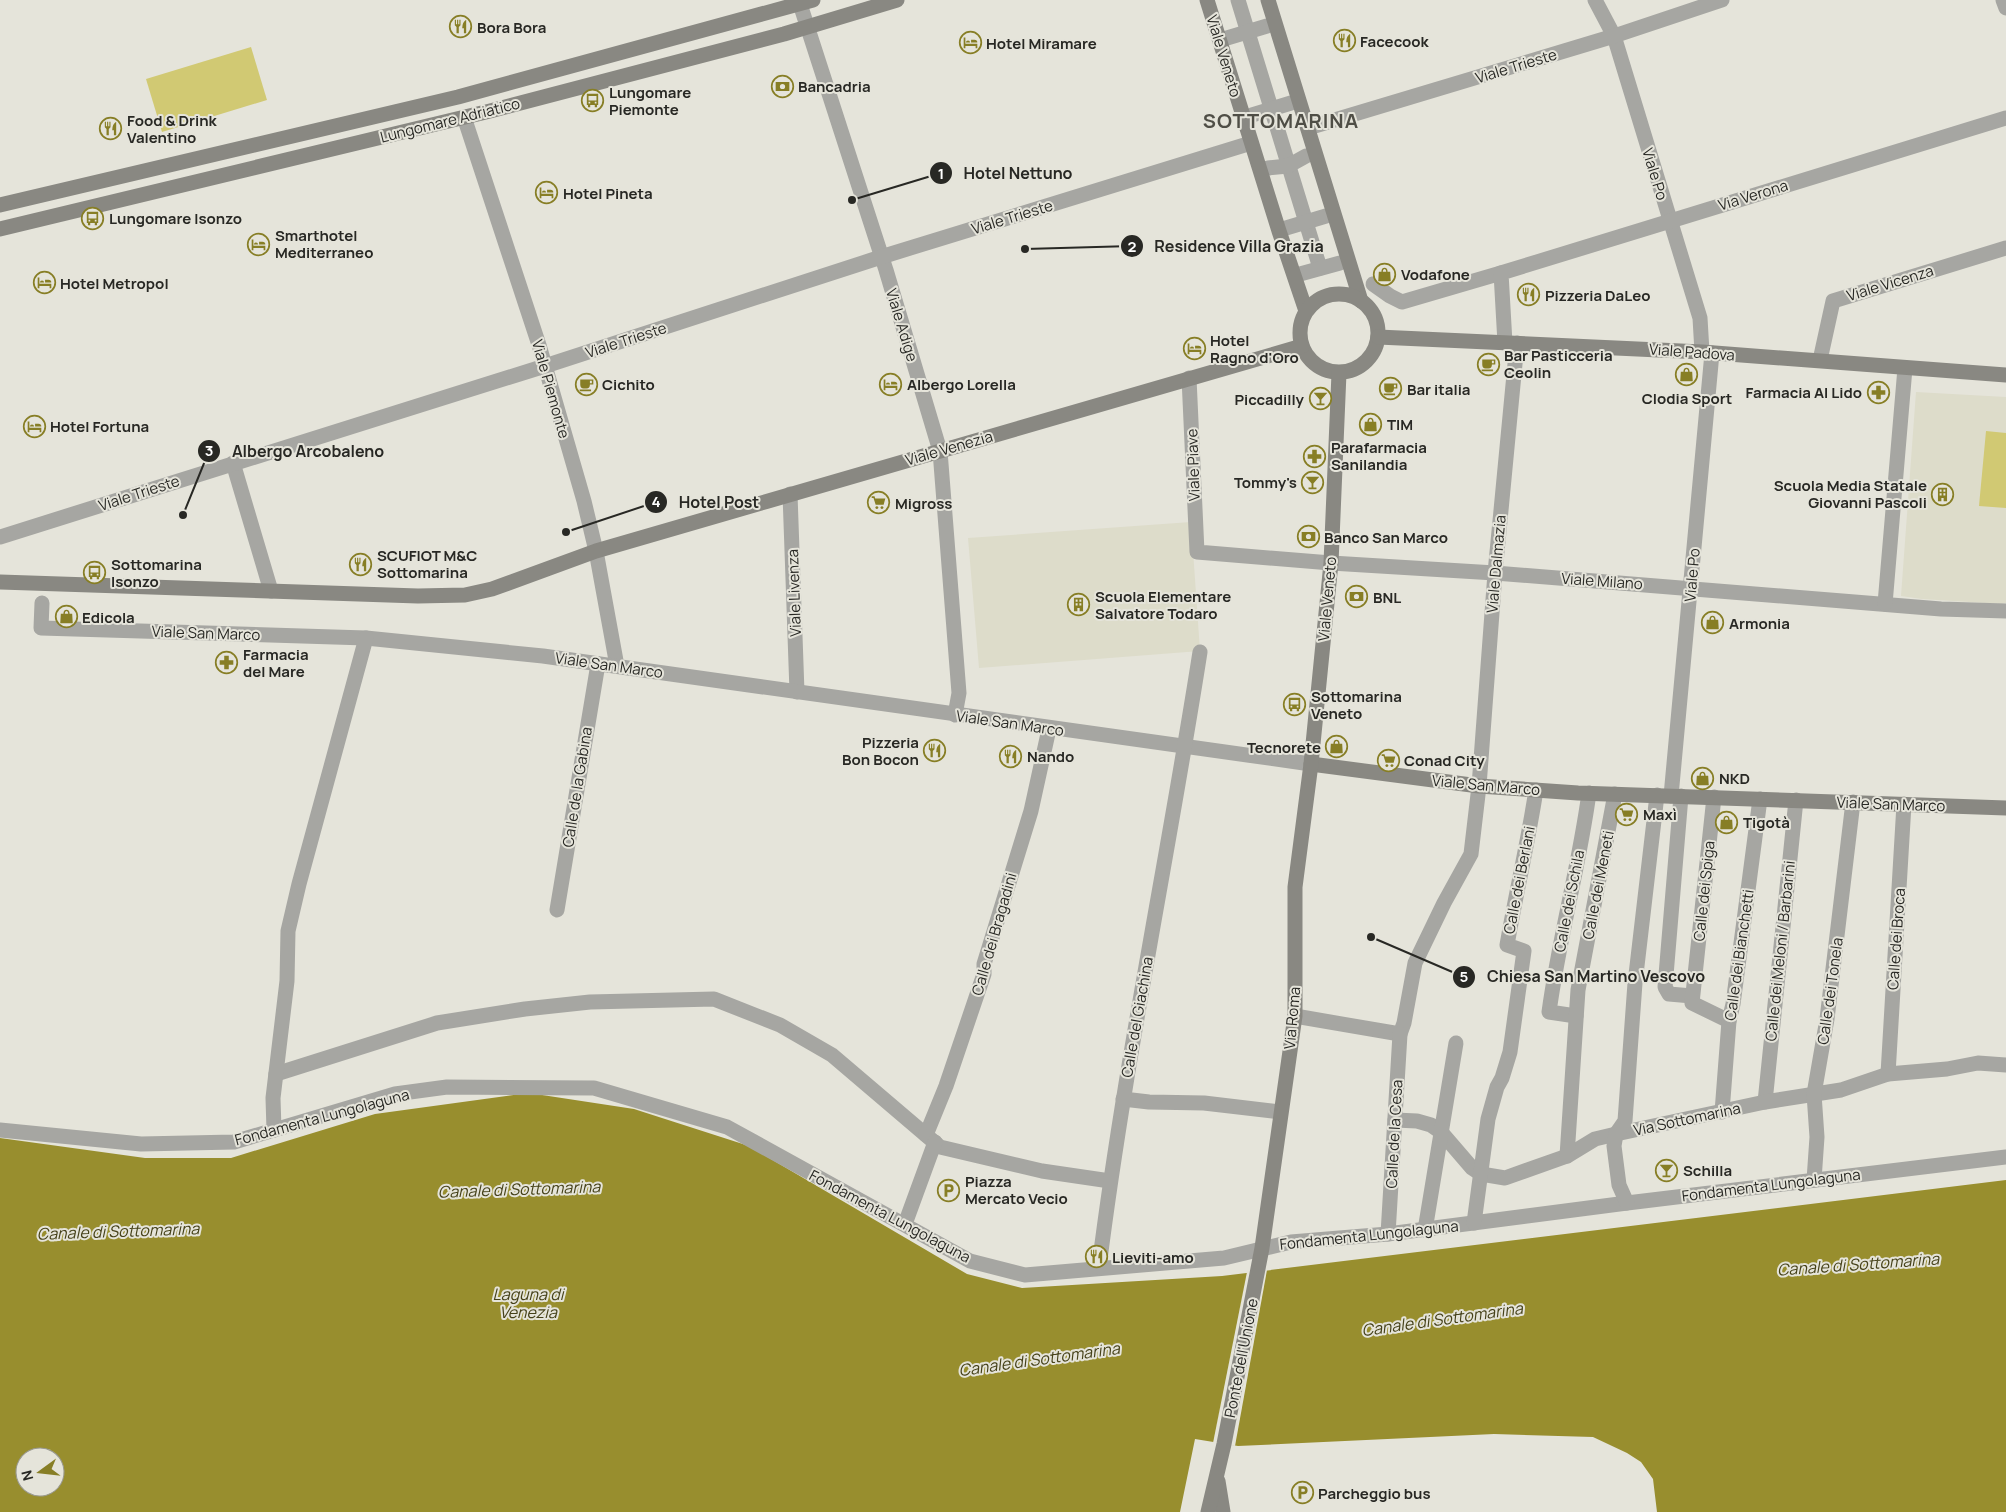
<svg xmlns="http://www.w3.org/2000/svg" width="2006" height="1512" font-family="Manrope,sans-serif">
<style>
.built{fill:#dddcca}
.green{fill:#d1c973}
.water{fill:#988e2e;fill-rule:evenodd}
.pier{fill:#e5e4da}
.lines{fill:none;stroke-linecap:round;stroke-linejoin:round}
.street{stroke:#a6a6a2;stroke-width:15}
.secondary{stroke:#898882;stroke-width:15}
.labels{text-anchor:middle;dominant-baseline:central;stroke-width:4;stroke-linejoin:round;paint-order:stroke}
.poi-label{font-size:15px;font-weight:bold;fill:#282824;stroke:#e5e4da;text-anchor:start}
.street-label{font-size:15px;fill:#282824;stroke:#e5e4da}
.water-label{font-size:16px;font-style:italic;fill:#454119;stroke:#e5e4da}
.district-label{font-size:20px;font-weight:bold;letter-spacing:1px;fill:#4f4e46;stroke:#e5e4da}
.leader{fill:none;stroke:#282824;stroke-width:2}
.callout-dot{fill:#282824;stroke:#e5e4da;stroke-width:2}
.mark-label{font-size:15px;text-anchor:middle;font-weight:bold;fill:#fff}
.callout-label{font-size:16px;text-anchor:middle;font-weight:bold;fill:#282824;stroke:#e5e4da;stroke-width:4;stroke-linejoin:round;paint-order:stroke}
</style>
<rect width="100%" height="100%" fill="#e5e4da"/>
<g class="built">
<polygon points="1916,392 2006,397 2006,603 2001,604 1922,599 1901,596"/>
<polygon points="1191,522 1200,651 979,668 968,538"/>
</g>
<g class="green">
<polygon points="251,47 267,100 162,132 146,79"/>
<polygon points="1986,431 2006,433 2006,508 1979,506"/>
</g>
<path class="water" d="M529,1093L634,1109L749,1146L967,1274L1022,1288L1222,1276L2006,1180V1512H1657L1653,1479L1641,1462L1627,1453L1593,1437L1494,1434L1238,1446L1195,1439L1180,1512H0V1138L145,1158H231L375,1114ZM25,1457H55V1487H25Z"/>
<polygon class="pier" points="1267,1270 1235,1446 1213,1443 1247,1272"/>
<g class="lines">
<g class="street">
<polyline points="1238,0 1320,268"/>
<polyline points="1595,0 1614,36 1700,318 1702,352"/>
<polyline points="2003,0 2006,8"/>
<polyline points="800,4 886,270 940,451 959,693 955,715"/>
<polyline points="1227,38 1267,26"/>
<polyline points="1252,115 1291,103"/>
<polyline points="464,117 539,345 584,501 596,551 617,666"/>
<polyline points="1308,128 1614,36 1722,0"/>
<polyline points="1268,168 1288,166 1306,156"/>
<polyline points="1286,228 1326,216"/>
<polyline points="1300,274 1340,263"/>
<polyline points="1373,284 1390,296 1402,302 1501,273"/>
<polyline points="1505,343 1501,273 2006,118"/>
<polyline points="1820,360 1833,301 2006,248"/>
<polyline points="1189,378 1197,552 1331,563 1495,573 1941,609 2006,611"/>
<polyline points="233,463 271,591"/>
<polyline points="790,494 797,692"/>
<polyline points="0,537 545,366 881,257 1251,143"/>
<polyline points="42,603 41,628 366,638 543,656 1311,764"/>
<polyline points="1885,604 1905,368"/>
<polyline points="1671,796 1712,353"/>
<polyline points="1681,796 1665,987 1669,994 1692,996"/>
<polyline points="1714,797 1692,1003 1729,1021"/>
<polyline points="557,910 598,664"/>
<polyline points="1295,1016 1400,1034 1404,1023 1415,963 1444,903 1471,854 1479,786 1495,573 1517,343"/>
<path d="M1576,1016L1549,1012C1559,938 1579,867 1589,793"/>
<polyline points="276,1074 437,1023 525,1009 590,1002 714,999 780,1025 832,1055 940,1147 1042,1171 1110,1181"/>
<polyline points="1888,1074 1904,804"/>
<polyline points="1123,1099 1149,1102 1204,1103 1280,1112"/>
<polyline points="1765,1102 1796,800"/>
<polyline points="1722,1112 1729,1021 1733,1004 1760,799"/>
<polyline points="1395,1120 1417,1121 1431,1125 1441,1132 1472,1168 1481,1174 1505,1178 1567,1156 1595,1139 1616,1134 1765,1102 1841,1090 1888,1074 1947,1069 1978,1063 2006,1065"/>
<polyline points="0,1130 141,1144 234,1142 395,1094 447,1087 594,1088 727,1127 970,1261 1025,1275 1224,1258 1291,1242 1388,1234 1627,1203 2006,1157"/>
<polyline points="274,1130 273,1098 287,981 288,931 299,884 366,638"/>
<polyline points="926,1135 946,1086 984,974 984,964 1031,811 1049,729"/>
<polyline points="1567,1156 1578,990 1615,794"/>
<polyline points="1814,1180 1817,1137 1814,1094 1827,1019 1853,802"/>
<polyline points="1627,1203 1619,1185 1614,1146 1616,1134 1625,1121 1635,983 1657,795"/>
<path d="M1474,1223L1488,1119L1497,1087L1502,1078L1510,1052L1524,951L1507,945C1516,893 1528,842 1536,790"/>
<polyline points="905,1224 935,1142"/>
<polyline points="1425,1230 1456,1043"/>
<polyline points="1388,1234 1400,1034"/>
<path d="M1099,1267C1125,1061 1168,857 1200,652"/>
</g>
<g class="secondary">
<polyline points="1207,0 1279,231 1306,311"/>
<polyline points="1268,0 1361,301"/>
<polyline points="0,205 458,97 813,0"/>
<polyline points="0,229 490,111 784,34 897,0"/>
<circle cx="1339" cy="333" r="39"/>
<polyline points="1378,337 1702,352 2006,375"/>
<polyline points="0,582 418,596 465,595 492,589 596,551 1302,346"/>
<polyline points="1311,764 1479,786 1578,793 2006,808"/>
<polyline points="1218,1481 1223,1512"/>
<polyline points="1208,1512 1224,1444 1262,1248 1295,1016 1295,887 1311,764 1331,563 1339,373"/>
</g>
</g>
<defs>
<symbol id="restaurant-ring" viewBox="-11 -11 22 22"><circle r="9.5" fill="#e5e4da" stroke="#877e25" stroke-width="1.5"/><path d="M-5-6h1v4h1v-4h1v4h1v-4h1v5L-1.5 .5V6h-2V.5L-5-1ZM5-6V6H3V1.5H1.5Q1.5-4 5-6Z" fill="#877e25"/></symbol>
<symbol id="hotel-ring" viewBox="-11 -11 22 22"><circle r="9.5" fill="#e5e4da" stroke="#877e25" stroke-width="1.5"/><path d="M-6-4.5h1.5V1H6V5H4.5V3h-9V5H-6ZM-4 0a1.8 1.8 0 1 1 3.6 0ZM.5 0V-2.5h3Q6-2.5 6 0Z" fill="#877e25"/></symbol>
<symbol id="bank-ring" viewBox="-11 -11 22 22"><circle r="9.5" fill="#e5e4da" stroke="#877e25" stroke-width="1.5"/><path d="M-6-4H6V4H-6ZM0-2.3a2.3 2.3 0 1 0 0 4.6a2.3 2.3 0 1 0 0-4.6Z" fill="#877e25"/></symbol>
<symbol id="bus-ring" viewBox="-11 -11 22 22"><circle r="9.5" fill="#e5e4da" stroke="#877e25" stroke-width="1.5"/><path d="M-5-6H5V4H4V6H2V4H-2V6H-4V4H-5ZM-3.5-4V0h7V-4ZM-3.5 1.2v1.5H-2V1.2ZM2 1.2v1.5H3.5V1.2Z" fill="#877e25"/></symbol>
<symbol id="shop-ring" viewBox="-11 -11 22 22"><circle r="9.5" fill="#e5e4da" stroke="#877e25" stroke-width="1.5"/><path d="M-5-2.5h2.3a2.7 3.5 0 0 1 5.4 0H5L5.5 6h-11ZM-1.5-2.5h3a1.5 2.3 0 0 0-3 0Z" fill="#877e25"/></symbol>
<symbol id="cafe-ring" viewBox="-11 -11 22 22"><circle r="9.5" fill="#e5e4da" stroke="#877e25" stroke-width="1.5"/><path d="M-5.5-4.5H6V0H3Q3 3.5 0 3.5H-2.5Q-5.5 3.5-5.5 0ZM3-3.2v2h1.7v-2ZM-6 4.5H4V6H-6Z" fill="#877e25"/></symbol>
<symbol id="pharmacy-ring" viewBox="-11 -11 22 22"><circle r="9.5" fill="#e5e4da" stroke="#877e25" stroke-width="1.5"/><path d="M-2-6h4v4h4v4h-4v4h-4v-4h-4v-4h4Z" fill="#877e25"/></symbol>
<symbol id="bar-ring" viewBox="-11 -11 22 22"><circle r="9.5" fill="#e5e4da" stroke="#877e25" stroke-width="1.5"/><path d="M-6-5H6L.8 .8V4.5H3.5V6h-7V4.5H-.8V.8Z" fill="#877e25"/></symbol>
<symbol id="building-ring" viewBox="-11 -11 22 22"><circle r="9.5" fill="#e5e4da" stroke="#877e25" stroke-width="1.5"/><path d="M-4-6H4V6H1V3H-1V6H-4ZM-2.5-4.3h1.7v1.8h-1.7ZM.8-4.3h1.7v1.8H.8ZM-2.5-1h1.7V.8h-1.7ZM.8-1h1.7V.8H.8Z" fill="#877e25"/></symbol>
<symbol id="supermarket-ring" viewBox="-11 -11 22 22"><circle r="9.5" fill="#e5e4da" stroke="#877e25" stroke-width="1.5"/><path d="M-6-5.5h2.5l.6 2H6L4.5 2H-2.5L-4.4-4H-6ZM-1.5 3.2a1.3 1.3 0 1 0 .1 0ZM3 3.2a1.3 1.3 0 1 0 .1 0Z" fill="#877e25"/></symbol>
<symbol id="parking-ring" viewBox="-11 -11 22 22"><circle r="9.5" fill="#e5e4da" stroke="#877e25" stroke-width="1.5"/><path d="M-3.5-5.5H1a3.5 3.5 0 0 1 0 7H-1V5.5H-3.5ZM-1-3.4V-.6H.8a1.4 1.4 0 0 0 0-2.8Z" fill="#877e25"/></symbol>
</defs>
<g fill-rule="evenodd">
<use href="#restaurant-ring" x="448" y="14" width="25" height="25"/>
<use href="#restaurant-ring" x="1332" y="28" width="25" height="25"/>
<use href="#hotel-ring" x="958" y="30" width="25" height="25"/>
<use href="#bank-ring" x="770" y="74" width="25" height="25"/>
<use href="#bus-ring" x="580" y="88" width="25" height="25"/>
<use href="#restaurant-ring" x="98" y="116" width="25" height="25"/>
<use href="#hotel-ring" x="534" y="180" width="25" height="25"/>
<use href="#bus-ring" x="80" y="206" width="25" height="25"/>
<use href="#hotel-ring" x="246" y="232" width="25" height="25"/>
<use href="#shop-ring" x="1372" y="262" width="25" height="25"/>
<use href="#hotel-ring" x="32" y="270" width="25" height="25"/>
<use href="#restaurant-ring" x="1516" y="282" width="25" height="25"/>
<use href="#hotel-ring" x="1182" y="336" width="25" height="25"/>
<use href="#cafe-ring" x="1476" y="352" width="25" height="25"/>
<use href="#shop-ring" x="1674" y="362" width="25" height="25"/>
<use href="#cafe-ring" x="574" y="372" width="25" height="25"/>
<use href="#hotel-ring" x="878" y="372" width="25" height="25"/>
<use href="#cafe-ring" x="1378" y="376" width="25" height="25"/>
<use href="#pharmacy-ring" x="1866" y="380" width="25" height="25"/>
<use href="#bar-ring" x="1308" y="386" width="25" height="25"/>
<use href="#shop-ring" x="1358" y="412" width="25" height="25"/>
<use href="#hotel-ring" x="22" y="414" width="25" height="25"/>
<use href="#pharmacy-ring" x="1302" y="444" width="25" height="25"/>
<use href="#bar-ring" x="1300" y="470" width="25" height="25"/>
<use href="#building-ring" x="1930" y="482" width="25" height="25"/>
<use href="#supermarket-ring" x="866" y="490" width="25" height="25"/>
<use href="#bank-ring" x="1296" y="524" width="25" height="25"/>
<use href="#restaurant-ring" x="348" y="552" width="25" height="25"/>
<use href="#bus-ring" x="82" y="560" width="25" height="25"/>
<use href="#bank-ring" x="1344" y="584" width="25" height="25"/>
<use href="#building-ring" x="1066" y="592" width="25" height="25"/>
<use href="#shop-ring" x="54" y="604" width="25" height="25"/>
<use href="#shop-ring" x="1700" y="610" width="25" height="25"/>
<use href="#pharmacy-ring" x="214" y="650" width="25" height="25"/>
<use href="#bus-ring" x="1282" y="692" width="25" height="25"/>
<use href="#shop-ring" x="1324" y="734" width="25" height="25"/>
<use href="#restaurant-ring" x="922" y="738" width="25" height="25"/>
<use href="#restaurant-ring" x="998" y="744" width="25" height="25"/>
<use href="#supermarket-ring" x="1376" y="748" width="25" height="25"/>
<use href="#shop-ring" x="1690" y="766" width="25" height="25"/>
<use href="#supermarket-ring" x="1614" y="802" width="25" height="25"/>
<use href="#shop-ring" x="1714" y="810" width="25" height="25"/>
<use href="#bar-ring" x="1654" y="1158" width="25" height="25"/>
<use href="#parking-ring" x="936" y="1178" width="25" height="25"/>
<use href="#restaurant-ring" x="1084" y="1244" width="25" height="25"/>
<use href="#parking-ring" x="1290" y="1480" width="25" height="25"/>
</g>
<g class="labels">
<g class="poi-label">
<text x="477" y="27">Bora Bora</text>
<text x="1360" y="41">Facecook</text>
<text x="986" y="43">Hotel Miramare</text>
<text x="798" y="86">Bancadria</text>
<text x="609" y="92">Lungomare<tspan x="609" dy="17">Piemonte</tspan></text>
<text x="127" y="120">Food &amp; Drink<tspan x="127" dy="17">Valentino</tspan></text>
<text x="563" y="193">Hotel Pineta</text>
<text x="109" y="218">Lungomare Isonzo</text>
<text x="275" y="235">Smarthotel<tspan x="275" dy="17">Mediterraneo</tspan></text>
<text x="1401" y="274">Vodafone</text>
<text x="60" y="283">Hotel Metropol</text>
<text x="1545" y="295">Pizzeria DaLeo</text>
<text x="1210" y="340">Hotel<tspan x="1210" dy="17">Ragno d'Oro</tspan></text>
<text x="1504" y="355">Bar Pasticceria<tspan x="1504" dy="17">Ceolin</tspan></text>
<text x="602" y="384">Cichito</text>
<text x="907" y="384">Albergo Lorella</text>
<text x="1407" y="389">Bar italia</text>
<text x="1862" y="392" text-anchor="end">Farmacia Al Lido</text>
<text x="1687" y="398" text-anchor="middle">Clodia Sport</text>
<text x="1304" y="399" text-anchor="end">Piccadilly</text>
<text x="1387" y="424">TIM</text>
<text x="50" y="426">Hotel Fortuna</text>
<text x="1331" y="447">Parafarmacia<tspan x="1331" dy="17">Sanilandia</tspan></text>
<text x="1297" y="482" text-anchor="end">Tommy's</text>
<text x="1927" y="485" text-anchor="end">Scuola Media Statale<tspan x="1927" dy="17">Giovanni Pascoli</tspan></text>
<text x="895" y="503">Migross</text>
<text x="1324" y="537">Banco San Marco</text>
<text x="377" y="555">SCUFIOT M&amp;C<tspan x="377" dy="17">Sottomarina</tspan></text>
<text x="111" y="564">Sottomarina<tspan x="111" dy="17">Isonzo</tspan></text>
<text x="1095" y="596">Scuola Elementare<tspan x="1095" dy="17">Salvatore Todaro</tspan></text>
<text x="1373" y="597">BNL</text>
<text x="82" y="617">Edicola</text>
<text x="1729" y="623">Armonia</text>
<text x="243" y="654">Farmacia<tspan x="243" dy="17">del Mare</tspan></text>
<text x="1311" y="696">Sottomarina<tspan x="1311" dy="17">Veneto</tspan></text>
<text x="919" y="742" text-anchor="end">Pizzeria<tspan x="919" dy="17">Bon Bocon</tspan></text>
<text x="1321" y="747" text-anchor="end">Tecnorete</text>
<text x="1027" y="756">Nando</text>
<text x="1404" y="760">Conad City</text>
<text x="1719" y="778">NKD</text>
<text x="1643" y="814">Maxì</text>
<text x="1743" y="822">Tigotà</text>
<text x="1683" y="1170">Schilla</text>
<text x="965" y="1181">Piazza<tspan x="965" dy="17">Mercato Vecio</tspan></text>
<text x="1112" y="1257">Lieviti-amo</text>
<text x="1318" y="1493">Parcheggio bus</text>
</g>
<g class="street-label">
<text transform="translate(1224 56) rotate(73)">Viale Veneto</text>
<text transform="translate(1516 66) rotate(-17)">Viale Trieste</text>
<text transform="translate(450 120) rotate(-14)">Lungomare Adriatico</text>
<text transform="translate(1655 174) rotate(73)">Viale Po</text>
<text transform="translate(1753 195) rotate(-17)">Via Verona</text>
<text transform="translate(1012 217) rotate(-17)">Viale Trieste</text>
<text transform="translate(1890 283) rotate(-17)">Viale Vicenza</text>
<text transform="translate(902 325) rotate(73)">Viale Adige</text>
<text transform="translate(626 340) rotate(-18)">Viale Trieste</text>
<text transform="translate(1692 352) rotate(4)">Viale Padova</text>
<text transform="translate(551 389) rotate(74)">Viale Piemonte</text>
<text transform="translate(949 448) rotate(-16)">Viale Venezia</text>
<text transform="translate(1193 465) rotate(-92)">Viale Piave</text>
<text transform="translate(139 493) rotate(-18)">Viale Trieste</text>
<text transform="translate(1496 564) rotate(-85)">Viale Dalmazia</text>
<text transform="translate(1692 575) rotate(-85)">Viale Po</text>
<text transform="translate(1602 581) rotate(4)">Viale Milano</text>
<text transform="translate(794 593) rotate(-92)">Viale Livenza</text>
<text transform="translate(1327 599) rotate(-85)">Viale Veneto</text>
<text transform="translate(206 633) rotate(2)">Viale San Marco</text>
<text transform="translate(609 665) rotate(8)">Viale San Marco</text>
<text transform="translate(1010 723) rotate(8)">Viale San Marco</text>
<text transform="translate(1486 785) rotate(5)">Viale San Marco</text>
<text transform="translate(577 787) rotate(-81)">Calle de la Gabina</text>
<text transform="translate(1891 804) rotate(2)">Viale San Marco</text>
<text transform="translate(1519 880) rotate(-79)">Calle dei Berlani</text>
<text transform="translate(1598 885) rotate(-79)">Calle dei Meneti</text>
<text transform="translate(1704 891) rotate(-84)">Calle dei Spiga</text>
<text transform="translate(1569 901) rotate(-79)">Calle dei Schila</text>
<text transform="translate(994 934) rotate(-74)">Calle dei Bragadini</text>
<text transform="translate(1896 939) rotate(-86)">Calle dei Broca</text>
<text transform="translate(1780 951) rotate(-84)">Calle dei Meloni / Barbarini</text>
<text transform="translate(1739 955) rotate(-82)">Calle dei Bianchetti</text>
<text transform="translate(1830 991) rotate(-82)">Calle dei Tonela</text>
<text transform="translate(1137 1017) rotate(-80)">Calle del Giachina</text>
<text transform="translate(1292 1018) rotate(-85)">Via Roma</text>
<text transform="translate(322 1117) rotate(-15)">Fondamenta Lungolaguna</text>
<text transform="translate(1687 1119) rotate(-12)">Via Sottomarina</text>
<text transform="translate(1394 1134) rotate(-87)">Calle de la Cesa</text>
<text transform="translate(1771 1185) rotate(-7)">Fondamenta Lungolaguna</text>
<text transform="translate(890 1216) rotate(28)">Fondamenta Lungolaguna</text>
<text transform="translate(1369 1235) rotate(-6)">Fondamenta Lungolaguna</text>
<text transform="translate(1241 1358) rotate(-79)">Ponte dell'Unione</text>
</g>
<g class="water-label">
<text transform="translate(519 1189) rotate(-2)">Canale di Sottomarina</text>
<text transform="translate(118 1231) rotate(-2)">Canale di Sottomarina</text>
<text transform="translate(1858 1264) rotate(-4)">Canale di Sottomarina</text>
<text x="528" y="1294">Laguna di<tspan x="528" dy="18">Venezia</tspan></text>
<text transform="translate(1442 1319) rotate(-8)">Canale di Sottomarina</text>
<text transform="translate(1039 1359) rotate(-8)">Canale di Sottomarina</text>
</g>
<g class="district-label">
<text x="1281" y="120">SOTTOMARINA</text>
</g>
</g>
<path class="leader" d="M852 200L941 173M1025 249L1132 246M183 515L209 451M566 532L656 502M1371 937L1464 977"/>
<g class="callout-dot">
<circle cx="852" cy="200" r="5"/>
<circle cx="1025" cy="249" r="5"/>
<circle cx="183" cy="515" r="5"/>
<circle cx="566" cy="532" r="5"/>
<circle cx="1371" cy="937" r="5"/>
<circle cx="941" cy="173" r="12"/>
<circle cx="1132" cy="246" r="12"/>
<circle cx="209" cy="451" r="12"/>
<circle cx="656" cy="502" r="12"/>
<circle cx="1464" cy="977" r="12"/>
</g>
<g class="mark-label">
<text x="941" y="179">1</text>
<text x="1132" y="252">2</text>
<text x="209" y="456">3</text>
<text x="656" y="507">4</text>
<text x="1464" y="982">5</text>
</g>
<g class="callout-label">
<text x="1018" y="179">Hotel Nettuno</text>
<text x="1239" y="252">Residence Villa Grazia</text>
<text x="308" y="457">Albergo Arcobaleno</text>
<text x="719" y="508">Hotel Post</text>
<text x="1596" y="982">Chiesa San Martino Vescovo</text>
</g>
<g transform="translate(40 1472) rotate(255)"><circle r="24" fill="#e5e4da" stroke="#999991"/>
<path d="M0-4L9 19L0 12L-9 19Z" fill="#877e25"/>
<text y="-8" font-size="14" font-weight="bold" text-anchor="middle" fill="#282824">N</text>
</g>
</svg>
